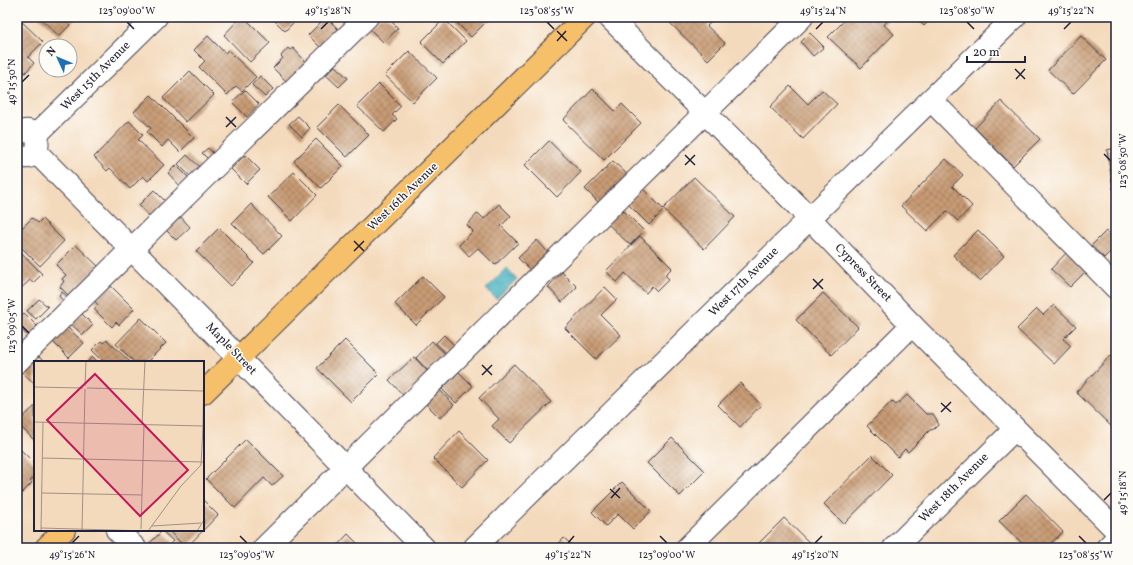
<svg xmlns="http://www.w3.org/2000/svg" width="1133" height="565" font-family="Vollkorn,serif">
<style>
.water{fill:url(#water-ripples);stroke:#32697d}
.building{fill:url(#building-cross-hatch)}
.lines{fill:none;stroke-linecap:round;stroke-linejoin:round}
.minor-casing{stroke:#423e4e;stroke-width:24}
.major-casing{stroke:#423e4e;stroke-width:24}
.minor{stroke:#fff;stroke-width:22}
.major{stroke:#f6c06b;stroke-width:22}
.ticks{fill:none;stroke:#22223b;stroke-width:1.5}
.labels{text-anchor:middle;dominant-baseline:central;stroke-width:3;stroke-linejoin:round;paint-order:stroke}
.street-label{font-size:12px;fill:#22223b;stroke:#fdfcf7}
.inset-road{fill:none;stroke:#a09088;stroke-width:1}
.view{fill:#c2185b;fill-opacity:0.15;stroke:#c2185b;stroke-width:2}
.inset-edge{fill:none;stroke:#22223b;stroke-width:2}
.neatline{fill:none;stroke:#22223b;stroke-width:1.5}
.ticks-label{font-size:10px;text-anchor:middle;fill:#22223b}
</style>
<defs>
<pattern id="water-ripples" width="26" height="14" patternUnits="userSpaceOnUse"><rect width="26" height="14" fill="#42b0bf"/><path d="M2 4q2-2 4 0t4 0M15 11q2-2 4 0t4 0" fill="none" stroke="#378f9c"/></pattern>
<pattern id="building-cross-hatch" width="8" height="8" patternUnits="userSpaceOnUse"><rect width="8" height="8" fill="#c89b74"/><path d="M0 0l8 8M0 8l8-8" fill="none" stroke="#a27e60"/></pattern>
</defs>
<rect width="100%" height="100%" fill="#fdfcf7"/>
<filter id="ink" filterUnits="userSpaceOnUse"><feTurbulence type="fractalNoise" baseFrequency=".025" numOctaves="2"/><feDisplacementMap in="SourceGraphic" scale="8" xChannelSelector="R" yChannelSelector="G"/><feConvolveMatrix kernelMatrix="1 2 1 2 8 2 1 2 1" color-interpolation-filters="sRGB"/></filter>
<filter id="wash" filterUnits="userSpaceOnUse"><feTurbulence type="fractalNoise" baseFrequency=".012" numOctaves="4" result="noise"/><feDisplacementMap in="SourceGraphic" scale="16" xChannelSelector="R" yChannelSelector="G"/><feGaussianBlur stdDeviation="0.9" result="paint"/><feColorMatrix in="noise" values="0 0 0 0 0 0 0 0 0 0 0 0 0 0 0 0 0 1.4 0 .05"/><feComposite in="paint" operator="in"/></filter>
<g filter="url(#wash)">
<rect width="100%" height="100%" fill="#f4dabc"/>
<polygon class="water" points="507,268 517,279 496,299 486,289"/>
<g id="blocks">
<g class="building">
<polygon points="17,17 43,42 28,57 34,63 25,73 17,66"/>
<polygon points="39,17 73,17 75,20 59,36"/>
<polygon points="241,17 244,17 270,43 250,62 224,35"/>
<polygon points="271,17 299,17 285,31"/>
<polygon points="326,17 339,30 321,48 308,35"/>
<polygon points="380,17 387,17 398,28 384,43 369,28"/>
<polygon points="451,17 491,17 471,37"/>
<polygon points="672,17 716,17 707,26 725,43 708,60 668,21"/>
<polygon points="848,17 885,17 888,20 884,25 894,34 861,68 828,37"/>
<polygon points="915,17 933,17 924,26"/>
<polygon points="1114,17 1116,17 1116,33 1115,33"/>
<polygon points="444,19 466,41 443,64 421,42"/>
<polygon points="810,33 824,47 813,56 801,42"/>
<polygon points="208,36 225,53 228,50 256,77 242,91 236,86 227,95 199,67 205,61 194,50"/>
<polygon points="1081,36 1106,60 1073,94 1048,70"/>
<polygon points="288,48 290,50 293,48 308,64 288,83 273,68 283,58 281,56"/>
<polygon points="409,51 437,78 413,102 385,75"/>
<polygon points="335,66 348,78 339,87 326,75"/>
<polygon points="190,71 214,95 186,122 163,98"/>
<polygon points="260,76 273,89 265,97 252,85"/>
<polygon points="379,84 401,106 392,115 397,119 384,132 357,106"/>
<polygon points="790,86 808,104 822,90 837,104 803,139 770,107"/>
<polygon points="593,89 615,111 622,104 641,123 604,160 563,120"/>
<polygon points="245,90 259,104 247,117 232,102"/>
<polygon points="151,95 194,138 180,152 168,140 162,147 147,132 151,128 134,112"/>
<polygon points="1001,101 1040,139 1013,166 975,128"/>
<polygon points="339,105 369,135 347,157 317,127"/>
<polygon points="298,116 310,128 302,137 289,124"/>
<polygon points="129,121 143,135 138,140 164,165 148,181 143,176 130,189 110,168 107,171 94,157"/>
<polygon points="316,139 343,166 321,188 294,161"/>
<polygon points="549,141 581,172 557,197 525,165"/>
<polygon points="208,148 214,154 208,159 202,153"/>
<polygon points="1116,148 1116,189 1113,189 1107,150"/>
<polygon points="187,155 201,168 192,178 178,164"/>
<polygon points="245,155 260,170 246,184 231,169"/>
<polygon points="946,159 963,175 952,186 972,206 958,221 947,211 927,231 901,206"/>
<polygon points="613,161 631,178 603,207 585,189"/>
<polygon points="176,165 191,180 182,188 168,173"/>
<polygon points="294,172 317,195 292,221 268,197"/>
<polygon points="694,177 735,217 704,249 664,210 649,225 628,204 643,189 663,209"/>
<polygon points="154,190 167,203 151,218 139,205"/>
<polygon points="251,204 282,236 264,254 232,223"/>
<polygon points="499,204 511,216 501,226 518,243 495,265 478,248 469,256 459,245 473,231 467,225 478,213 484,219"/>
<polygon points="622,209 644,231 630,245 608,224"/>
<polygon points="179,215 190,227 176,240 165,229"/>
<polygon points="32,218 38,223 42,219 64,241 40,266 18,244 22,240 17,235 17,233"/>
<polygon points="219,228 254,263 231,286 196,251"/>
<polygon points="978,230 1004,256 980,281 953,255"/>
<polygon points="1106,231 1116,241 1116,246 1104,258 1091,246"/>
<polygon points="640,236 672,268 665,275 669,279 657,291 652,286 646,293 625,273 617,282 606,271"/>
<polygon points="537,240 551,256 533,273 518,258"/>
<polygon points="76,245 100,268 70,297 60,287 64,281 62,279 66,275 56,265"/>
<polygon points="17,248 42,274 33,283 30,280 17,292"/>
<polygon points="1068,251 1087,270 1070,287 1051,269"/>
<polygon points="562,272 577,287 562,302 548,287"/>
<polygon points="423,276 444,297 416,325 395,304"/>
<polygon points="110,285 134,309 119,325 116,322 112,327 94,309 98,305 94,300"/>
<polygon points="605,287 617,299 601,315 621,335 596,359 565,328"/>
<polygon points="62,292 68,297 64,302 59,296"/>
<polygon points="823,293 858,327 831,355 796,320"/>
<polygon points="39,299 48,307 36,319 27,311"/>
<polygon points="1054,305 1076,326 1063,339 1071,346 1054,364 1017,329 1037,309 1043,315"/>
<polygon points="24,313 38,327 29,337 17,325 17,319"/>
<polygon points="82,314 93,325 83,335 71,324"/>
<polygon points="141,318 166,343 147,362 134,362 116,344"/>
<polygon points="67,327 84,343 69,358 53,342"/>
<polygon points="444,335 456,347 448,355 436,343"/>
<polygon points="107,340 130,362 104,362 92,350 101,341 103,343"/>
<polygon points="345,340 379,374 351,402 317,368"/>
<polygon points="432,341 447,356 430,373 416,358"/>
<polygon points="37,355 44,362 35,362 35,384 21,371"/>
<polygon points="1111,355 1116,359 1116,425 1113,428 1076,392"/>
<polygon points="93,357 98,362 87,362"/>
<polygon points="414,357 430,374 405,397 389,380"/>
<polygon points="514,364 551,402 509,443 492,426 499,419 479,398"/>
<polygon points="459,372 473,386 456,403 442,389"/>
<polygon points="740,383 761,405 740,427 718,405"/>
<polygon points="439,389 454,405 440,418 425,403"/>
<polygon points="907,395 926,414 933,414 937,420 938,425 934,429 930,430 908,452 905,449 898,457 867,426 892,401 896,405"/>
<polygon points="35,406 35,441 17,423"/>
<polygon points="459,431 488,460 462,487 433,458"/>
<polygon points="672,438 705,471 680,496 647,463"/>
<polygon points="246,439 283,476 272,486 264,478 235,508 206,479"/>
<polygon points="17,446 35,464 35,477 30,481 32,483 22,493 17,488"/>
<polygon points="872,455 892,475 844,524 824,504"/>
<polygon points="622,482 651,511 633,529 618,514 606,526 592,512"/>
<polygon points="1026,494 1063,532 1046,548 1027,548 999,521"/>
<polygon points="203,500 218,515 186,548 168,530 203,530"/>
<polygon points="784,518 815,548 754,548"/>
<polygon points="162,531 173,541 166,548 149,548 147,546"/>
<polygon points="348,534 362,548 335,548"/>
<polygon points="564,538 575,548 555,548"/>
</g>
</g>
</g>
<g filter="url(#ink)">
<use href="#blocks" fill-opacity="0" stroke="#423e4e" stroke-width="1"/>
<g class="lines">
<defs>
<g id="minor">
<polyline points="609,17 790,198 912,325 1116,530"/>
<polyline points="931,100 1116,288"/>
<path d="M17,134C45,118 44,170 17,154"/>
<polyline points="36,135 156,17"/>
<polyline points="36,152 219,338 424,548"/>
<polyline points="17,362 367,17"/>
<polyline points="117,530 135,548"/>
<polyline points="264,548 802,17"/>
<polyline points="474,548 1015,17"/>
<polyline points="687,548 912,325"/>
<polyline points="894,548 1015,429"/>
<polyline points="1107,548 1116,539"/>
</g>
<g id="major">
<polyline points="203,393 585,17"/>
<polyline points="46,548 64,530"/>
</g>
</defs>
<use href="#minor" class="minor-casing"/>
<use href="#major" class="major-casing"/>
<use href="#minor" class="minor"/>
<use href="#major" class="major"/>
</g>
</g>
<path class="ticks" d="M127,22L134,29M547,22L554,29M967,22L974,29M321,29L328,22M816,29L823,22M1064,29L1071,22M557,31L567,41M557,41L566,31M1015,69L1025,79M1016,79L1025,69M22,82L29,75M226,117L236,127M226,127L236,117M1104,154L1111,161M685,155L695,165M685,165L695,155M354,241L364,251M354,251L364,241M813,279L823,289M813,289L823,279M22,326L29,333M482,365L492,375M482,375L492,365M941,403L951,412M941,412L951,402M610,489L620,498M611,498L620,488M1104,500L1111,493M240,536L247,543M660,536L667,543M1079,536L1086,543M72,543L79,536M568,543L574,536M815,543L822,536"/>
<g class="labels">
<g class="street-label">
<text transform="translate(96 76) rotate(-45)">West 15th Avenue</text>
<text transform="translate(403 197) rotate(-44)">West 16th Avenue</text>
<text transform="translate(863 273) rotate(46)">Cypress Street</text>
<text transform="translate(744 282) rotate(-45)">West 17th Avenue</text>
<text transform="translate(231 349) rotate(46)">Maple Street</text>
<text transform="translate(954 488) rotate(-45)">West 18th Avenue</text>
</g>
</g>
<g transform="translate(34 361)">
<rect width="170" height="170" fill="#f4dabc"/>
<path class="inset-road" d="M51,25L52,0M0,26L49,27M53,27L170,30M0,61L170,65M108,64L111,0M169,65L170,0M8,97L170,101M8,132L108,134M118,165L167,162M7,167L114,170M107,168L110,64M7,170L9,61M48,170L51,28M114,170L147,125L167,104L169,65M163,170L170,159"/>
<path class="view" d="M61,13L154,109L106,155L13,59Z"/>
<rect width="170" height="170" class="inset-edge"/>
</g>
<rect width="1133" height="565" fill="none" stroke="#fdfcf7" stroke-width="44"/>
<g transform="translate(58 58) rotate(314)"><circle r="19" fill="#fdfcf7" stroke="#a5a5ac"/>
<path d="M0-3L7 15L0 10L-7 15Z" fill="#1f6fb2"/>
<text y="-6" font-size="11" font-weight="bold" text-anchor="middle" fill="#22223b">N</text>
</g>
<path d="M967 56v6h58v-6" fill="none" stroke="#22223b" stroke-width="2"/>
<text x="973" y="56" font-size="12" fill="#22223b" stroke="#fdfcf7" stroke-width="3" paint-order="stroke">20 m</text>
<rect x="22" y="22" width="1089" height="521" class="neatline"/>
<g class="ticks-label">
<text x="127" y="14">123°09'00"W</text>
<text x="328" y="14">49°15'28"N</text>
<text x="547" y="14">123°08'55"W</text>
<text x="823" y="14">49°15'24"N</text>
<text x="967" y="14">123°08'50"W</text>
<text x="1071" y="14">49°15'22"N</text>
<text transform="translate(11 82) rotate(-90)" y="4">49°15'30"N</text>
<text transform="translate(1122 161) rotate(-90)" y="4">123°08'50"W</text>
<text transform="translate(11 326) rotate(-90)" y="4">123°09'05"W</text>
<text transform="translate(1122 493) rotate(-90)" y="4">49°15'18"N</text>
<text x="72" y="558">49°15'26"N</text>
<text x="247" y="558">123°09'05"W</text>
<text x="568" y="558">49°15'22"N</text>
<text x="667" y="558">123°09'00"W</text>
<text x="815" y="558">49°15'20"N</text>
<text x="1086" y="558">123°08'55"W</text>
</g>
</svg>
